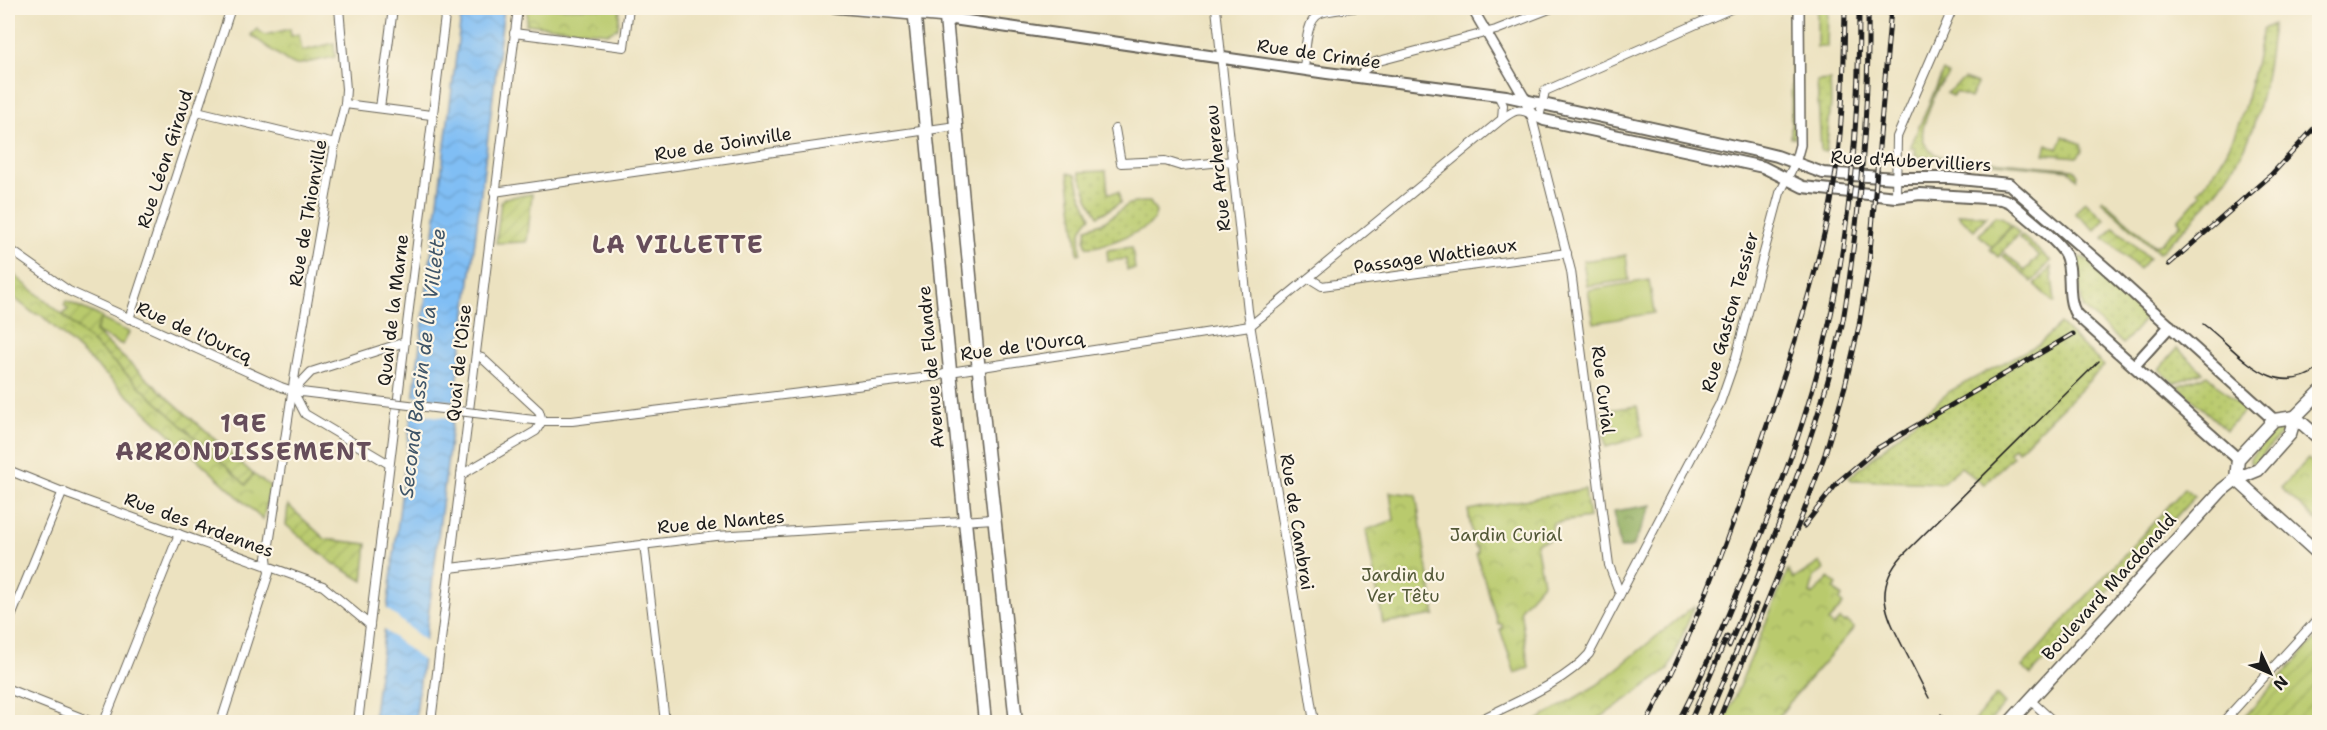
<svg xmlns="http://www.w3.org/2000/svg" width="2327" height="730" font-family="'Shantell Sans',sans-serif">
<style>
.grass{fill:url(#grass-dots);stroke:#6a7344;stroke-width:1.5}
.forest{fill:url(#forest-crowns);stroke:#57653e;stroke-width:1.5}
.park{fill:url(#park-crowns);stroke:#6a7344;stroke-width:1.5}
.garden{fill:url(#garden-furrows);stroke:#6a7344;stroke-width:1.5}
.pitch{fill:#b9ca6d;stroke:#6a7344;stroke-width:1.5}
.water{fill:url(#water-waves);stroke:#4e6d88;stroke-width:1.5}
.pier{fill:#ece2c0}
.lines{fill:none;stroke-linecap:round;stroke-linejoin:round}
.minor-casing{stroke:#656155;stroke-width:10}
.tertiary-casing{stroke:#656155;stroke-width:12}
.secondary-casing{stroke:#656155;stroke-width:14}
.primary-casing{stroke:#656155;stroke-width:15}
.minor{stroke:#fff;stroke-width:8}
.tertiary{stroke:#fff;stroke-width:9}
.secondary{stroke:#fff;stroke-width:10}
.primary{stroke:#fff;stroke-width:12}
.tram{stroke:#1c1c1c;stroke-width:1.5}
.rail-casing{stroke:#1c1c1c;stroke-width:5}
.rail{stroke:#fcf5e5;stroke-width:3;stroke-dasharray:9;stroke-linecap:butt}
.minor-bridge-casing{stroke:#656155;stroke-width:10;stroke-linecap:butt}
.secondary-bridge-casing{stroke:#656155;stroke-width:14;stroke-linecap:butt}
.minor-bridge{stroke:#fff;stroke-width:8}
.secondary-bridge{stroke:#fff;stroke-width:10}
.labels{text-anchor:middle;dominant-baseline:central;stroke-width:4.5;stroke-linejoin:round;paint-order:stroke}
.street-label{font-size:18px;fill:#1c1c1c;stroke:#fcf5e5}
.park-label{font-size:18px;fill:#535938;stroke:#fcf5e5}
.water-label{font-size:20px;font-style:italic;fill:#3f5568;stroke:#fcf5e5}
.district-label{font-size:24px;font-weight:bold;letter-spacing:1.5px;fill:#664d5a;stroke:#fcf5e5}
</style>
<defs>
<pattern id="grass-dots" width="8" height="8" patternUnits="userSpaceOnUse" patternTransform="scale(1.5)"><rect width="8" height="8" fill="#b9ca6d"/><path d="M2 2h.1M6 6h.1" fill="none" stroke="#9ead5e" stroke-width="1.8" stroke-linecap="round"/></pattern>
<pattern id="forest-crowns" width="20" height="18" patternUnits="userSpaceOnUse" patternTransform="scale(1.5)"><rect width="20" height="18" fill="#92ae60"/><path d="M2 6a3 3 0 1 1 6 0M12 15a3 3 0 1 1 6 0" fill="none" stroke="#768d4e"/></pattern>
<pattern id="park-crowns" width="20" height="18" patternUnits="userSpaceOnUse" patternTransform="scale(1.5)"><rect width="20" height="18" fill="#b9ca6d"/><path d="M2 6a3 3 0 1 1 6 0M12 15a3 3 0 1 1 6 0" fill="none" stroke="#9ead5e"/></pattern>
<pattern id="garden-furrows" width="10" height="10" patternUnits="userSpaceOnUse" patternTransform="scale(1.5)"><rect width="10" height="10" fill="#b9ca6d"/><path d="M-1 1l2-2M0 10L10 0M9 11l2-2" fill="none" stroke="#9ead5e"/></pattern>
<pattern id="water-waves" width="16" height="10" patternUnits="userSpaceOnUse" patternTransform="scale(1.5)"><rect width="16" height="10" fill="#80bef4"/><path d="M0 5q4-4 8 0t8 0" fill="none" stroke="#6ea3d1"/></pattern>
</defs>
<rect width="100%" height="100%" fill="#fcf5e5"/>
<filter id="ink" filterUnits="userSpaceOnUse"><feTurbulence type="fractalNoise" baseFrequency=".0167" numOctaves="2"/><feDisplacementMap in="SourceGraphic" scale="12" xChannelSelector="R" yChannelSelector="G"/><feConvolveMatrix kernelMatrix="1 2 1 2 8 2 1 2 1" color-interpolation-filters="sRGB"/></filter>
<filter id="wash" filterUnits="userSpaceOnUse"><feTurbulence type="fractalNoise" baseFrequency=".008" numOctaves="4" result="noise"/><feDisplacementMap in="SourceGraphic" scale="24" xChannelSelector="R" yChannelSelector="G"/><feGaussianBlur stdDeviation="1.35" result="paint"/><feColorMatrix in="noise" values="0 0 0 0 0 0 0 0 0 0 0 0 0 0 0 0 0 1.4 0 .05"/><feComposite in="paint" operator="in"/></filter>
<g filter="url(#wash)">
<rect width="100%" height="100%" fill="#ece2c0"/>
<g class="grass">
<path d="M2273,24C2269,61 2263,98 2251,133C2237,173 2191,225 2159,253L2101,201L2102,199L2155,246C2164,241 2173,232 2181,223L2178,220L2201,194L2198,191C2241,147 2250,87 2263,29Z"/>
<path d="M1943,71L1949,75C1947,80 1943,81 1940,85C1935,91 1933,101 1930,107C1922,127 1915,144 1939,156L2074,169L2078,175L2077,179L2069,170L1915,156V148H1910Z"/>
<polygon points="1964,79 1977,84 1970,98 1956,92 1952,96 1946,93"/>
<polygon points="1830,80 1831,103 1826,152 1821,151 1817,81"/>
<polygon points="2063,136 2081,144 2082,151 2077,157 2044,154 2047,144 2058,149"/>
<polygon points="1106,171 1108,193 1119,192 1120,203 1098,216 1089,200 1079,172"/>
<path d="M1068,173L1076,175L1080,192L1091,217C1078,228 1080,238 1081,253L1078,254Z"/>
<path d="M1142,202H1150L1156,212L1154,219L1149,225C1137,233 1099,249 1087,247L1085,241L1087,228L1104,222L1129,204Z"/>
<polygon points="1959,214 1987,216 1974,230 1958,215"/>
<polygon points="2012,226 2019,233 1998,257 1990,249"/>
<polygon points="2021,235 2051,261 2032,282 2003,256 2005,253 2025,271 2039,256 2019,238"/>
<polygon points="1132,247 1135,269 1127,270 1126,259 1108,261 1107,250"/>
<polygon points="2080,257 2088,259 2149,314 2123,344 2083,307 2075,263"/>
<polygon points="2051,267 2055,302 2054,303 2035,285"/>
<polygon points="2060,324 2104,366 2018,451 2014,447 2009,452 2013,456 1984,485 1961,467 1942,483 1851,480 1849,478 1950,391 2039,344"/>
<polygon points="2177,348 2203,372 2174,383 2159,369"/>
<polygon points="2207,375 2245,410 2226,430 2178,386"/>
<polygon points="2278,427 2282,428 2283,432 2255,463 2250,463 2250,458"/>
<polygon points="2185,488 2195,496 2031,675 2022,667"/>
<polygon points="1996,695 2005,704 1989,722 1973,722"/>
</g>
<polygon class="forest" points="1652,505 1633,546 1630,548 1620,548 1614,511"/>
<g class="park">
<polygon points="528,8 620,8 618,28 608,33 526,24"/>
<polygon points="257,29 265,35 290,29 291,36 299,34 302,51 334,43 335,57 296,65 287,61 251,35"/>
<polygon points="1995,216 2002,217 2011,225 1992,247 1979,235"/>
<polygon points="8,270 63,315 246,484 253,474 270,486 263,520 41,315 33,313 8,293"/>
<polygon points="1637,406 1643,436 1606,447 1601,411"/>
<polygon points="2308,459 2319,470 2319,523 2281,488"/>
<polygon points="1585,489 1589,518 1553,523 1550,539 1536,543 1543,583 1520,609 1529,668 1515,673 1500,629 1502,629 1502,624 1498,624 1476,553 1478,552 1477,547 1474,547 1468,510"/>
<polygon points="1390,492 1416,495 1435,615 1383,623 1366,530 1394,520"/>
<polygon points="1820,562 1824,570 1814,577 1810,594 1813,595 1829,578 1837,585 1834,589 1842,597 1840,601 1843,605 1828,622 1833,626 1840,619 1845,623 1847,621 1854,628 1793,698 1775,722 1724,722 1788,570 1794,579"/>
<polygon points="1695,605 1668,670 1594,722 1534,722 1597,685"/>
</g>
<g class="garden">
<polygon points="1792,50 1795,50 1795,138 1791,138"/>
<polygon points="532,194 527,242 496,243 501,201 504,198"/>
<polygon points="2085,201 2105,219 2095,230 2075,213"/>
<polygon points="2114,227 2149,258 2139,269 2104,238"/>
<polygon points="66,301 102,317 95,332 253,474 246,485 63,315 68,309 64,305"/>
<polygon points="288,505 325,539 367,544 363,581 334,564 286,525"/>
<polygon points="2319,635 2319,720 2315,722 2240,722"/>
</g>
<g class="pitch">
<polygon points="1817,8 1828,8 1827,47 1817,47"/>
<polygon points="1626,255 1629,280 1587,286 1583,261"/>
<polygon points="1649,280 1654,313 1594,323 1588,290"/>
<polygon points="101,319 129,332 123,345 95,332"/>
</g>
<polygon class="water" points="462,8 504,8 415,722 373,722"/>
<g class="pier">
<polygon points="411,396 458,402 456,419 409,413"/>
<polygon points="385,607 428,643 426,663 382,628"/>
</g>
</g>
<g filter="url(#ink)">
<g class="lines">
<defs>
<g id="minor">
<polyline points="1216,8 1248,311 1314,722"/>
<polyline points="514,33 624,47 629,8"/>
<path d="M1304,70C1306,54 1304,20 1321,13C1331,10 1343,9 1354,8"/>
<polyline points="1361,77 1364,70 1375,62 1496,30 1552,8"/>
<polyline points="1498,95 1503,105 1502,119"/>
<polyline points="345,104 431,115"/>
<polyline points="380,108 393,8"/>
<polyline points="197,111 335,144"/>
<polyline points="1539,118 1545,91 1733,8"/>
<polyline points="1115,129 1121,163 1165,161 1181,166 1233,161"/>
<polyline points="494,192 956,126"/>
<polyline points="1896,197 1897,137 1953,8"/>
<polyline points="8,248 69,291 281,387 293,391 384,402"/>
<polyline points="1309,278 1322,286 1567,253"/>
<polyline points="129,319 231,8"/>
<polyline points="293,391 311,372 405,342"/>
<polyline points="293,391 305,414 389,464"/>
<path d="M475,413L542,421H572L938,376L950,372L1250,326L1502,119C1513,111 1518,107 1531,114L1571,271L1609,565L1620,594"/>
<polyline points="8,470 70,495 323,586 370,625"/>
<polyline points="461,475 536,431 542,421 539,411 482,358 476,356"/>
<polyline points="644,544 665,722"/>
<polyline points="450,568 716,536 994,519"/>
<polyline points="8,624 63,491"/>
<polyline points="8,689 92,722"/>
<polyline points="2030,700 2054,722"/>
<polyline points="104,722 179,534"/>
<polyline points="221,722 269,573 267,558 296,367 335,144 345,104 346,89 339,8"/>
<polyline points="358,722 446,8"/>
<polyline points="431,722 518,8"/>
<path d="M1476,722C1512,703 1563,684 1589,654L1720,403L1736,357L1780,193L1795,163"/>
<polyline points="2223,722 2320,616"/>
</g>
<g id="tertiary">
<polyline points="834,8 946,18"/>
<polyline points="1472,8 1525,99"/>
<polyline points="1795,163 1800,145 1799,8"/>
</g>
<g id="secondary">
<polyline points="946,18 1327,73 1506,96 1748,149 1777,156 1823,173 1896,178 1950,178 2009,184 2109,271"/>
<path d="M1525,99L1531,114L1544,120L1763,167L1803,187L1896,197L1920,194L2002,199L2010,202C2024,215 2057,239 2065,254C2074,271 2065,296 2076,314"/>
<polyline points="2154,312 2274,420"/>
<polyline points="2118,352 2238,459"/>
<polyline points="2134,366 2170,326"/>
</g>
<g id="primary">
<polyline points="914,8 985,722"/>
<polyline points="945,8 981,393 1016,722"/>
<polyline points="2295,417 2320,439"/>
<polyline points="2236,479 2320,555"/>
<polyline points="2236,479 2238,459 2274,420 2295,417"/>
<polyline points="2010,722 2222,490 2236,479 2258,470 2290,434 2295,417 2320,392"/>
</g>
</defs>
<use href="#minor" class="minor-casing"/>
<use href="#tertiary" class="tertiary-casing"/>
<use href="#secondary" class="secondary-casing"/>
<use href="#primary" class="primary-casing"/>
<use href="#minor" class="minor"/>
<use href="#tertiary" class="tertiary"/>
<use href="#secondary" class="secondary"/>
<use href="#primary" class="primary"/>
<g class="tram">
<path d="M2203,324C2238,349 2271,403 2320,368"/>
<path d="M1929,698C1920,681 1912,664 1903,647C1886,614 1873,589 1902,556L2099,361"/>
<polyline points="1941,714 1944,722"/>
</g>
<defs>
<g id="rail">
<polyline points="2169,264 2271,175 2320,122"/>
<polyline points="1804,526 1838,482 1878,448 2073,334"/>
<path d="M1729,646C1773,541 1817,436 1842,325C1848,295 1851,264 1855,234C1864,159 1869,83 1868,8"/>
<path d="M1647,722C1689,644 1719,563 1748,480C1780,389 1812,297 1831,202C1843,138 1844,72 1845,8"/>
<path d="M1678,722C1704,673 1726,621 1747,569C1779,493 1809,414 1827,333C1851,227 1859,116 1859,8"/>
<polyline points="1690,722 1727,637"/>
<polyline points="1706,722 1756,605"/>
<polyline points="1718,722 1802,516 1825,454 1845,386 1859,326 1869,263 1891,8"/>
</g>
</defs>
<use href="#rail" class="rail-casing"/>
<use href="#rail" class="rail"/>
<defs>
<polyline id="minor-bridge" points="384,402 475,413"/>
<g id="secondary-bridge">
<polyline points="2109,271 2154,312"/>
<polyline points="2076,314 2118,352"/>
</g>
</defs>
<use href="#minor-bridge" class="minor-bridge-casing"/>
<use href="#secondary-bridge" class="secondary-bridge-casing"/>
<use href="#minor-bridge" class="minor-bridge"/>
<use href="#secondary-bridge" class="secondary-bridge"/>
</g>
</g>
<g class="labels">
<g class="street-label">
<text transform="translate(1319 54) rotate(8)">Rue de Crimée</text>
<text transform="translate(723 144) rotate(-9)">Rue de Joinville</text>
<text transform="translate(165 159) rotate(-72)">Rue Léon Giraud</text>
<text transform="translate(1911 161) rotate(3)">Rue d'Aubervilliers</text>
<text transform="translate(1218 168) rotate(-96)">Rue Archereau</text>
<text transform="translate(308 213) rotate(-80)">Rue de Thionville</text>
<text transform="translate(1435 256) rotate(-8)">Passage Wattieaux</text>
<text transform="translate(393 310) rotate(-83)">Quai de la Marne</text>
<text transform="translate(1730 312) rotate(-74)">Rue Gaston Tessier</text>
<text transform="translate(194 332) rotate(24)">Rue de l'Ourcq</text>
<text transform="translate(1022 346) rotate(-8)">Rue de l'Ourcq</text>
<text transform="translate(459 363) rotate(-84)">Quai de l'Oise</text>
<text transform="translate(931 367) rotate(-95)">Avenue de Flandre</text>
<text transform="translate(1603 390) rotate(83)">Rue Curial</text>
<text transform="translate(721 522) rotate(-5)">Rue de Nantes</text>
<text transform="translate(1297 522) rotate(81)">Rue de Cambrai</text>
<text transform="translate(199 525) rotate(20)">Rue des Ardennes</text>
<text transform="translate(2109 587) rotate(-48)">Boulevard Macdonald</text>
</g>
<g class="park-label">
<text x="1506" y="535">Jardin Curial</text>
<text x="1403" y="575">Jardin du<tspan x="1403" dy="21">Ver Têtu</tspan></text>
</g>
<g class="water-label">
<text transform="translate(422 363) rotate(-83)">Second Bassin de la Villette</text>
</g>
<g class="district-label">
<text x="678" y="245">LA VILLETTE</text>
<text x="244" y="424">19E<tspan x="244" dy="28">ARRONDISSEMENT</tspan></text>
</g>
</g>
<rect width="2327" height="730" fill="none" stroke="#fcf5e5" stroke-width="30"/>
<g transform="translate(2270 673) rotate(134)" stroke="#fcf5e5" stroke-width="4.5" paint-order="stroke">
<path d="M0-4.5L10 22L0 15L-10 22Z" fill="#1c1c1c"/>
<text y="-9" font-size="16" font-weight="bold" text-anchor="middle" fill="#1c1c1c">N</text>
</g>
</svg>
